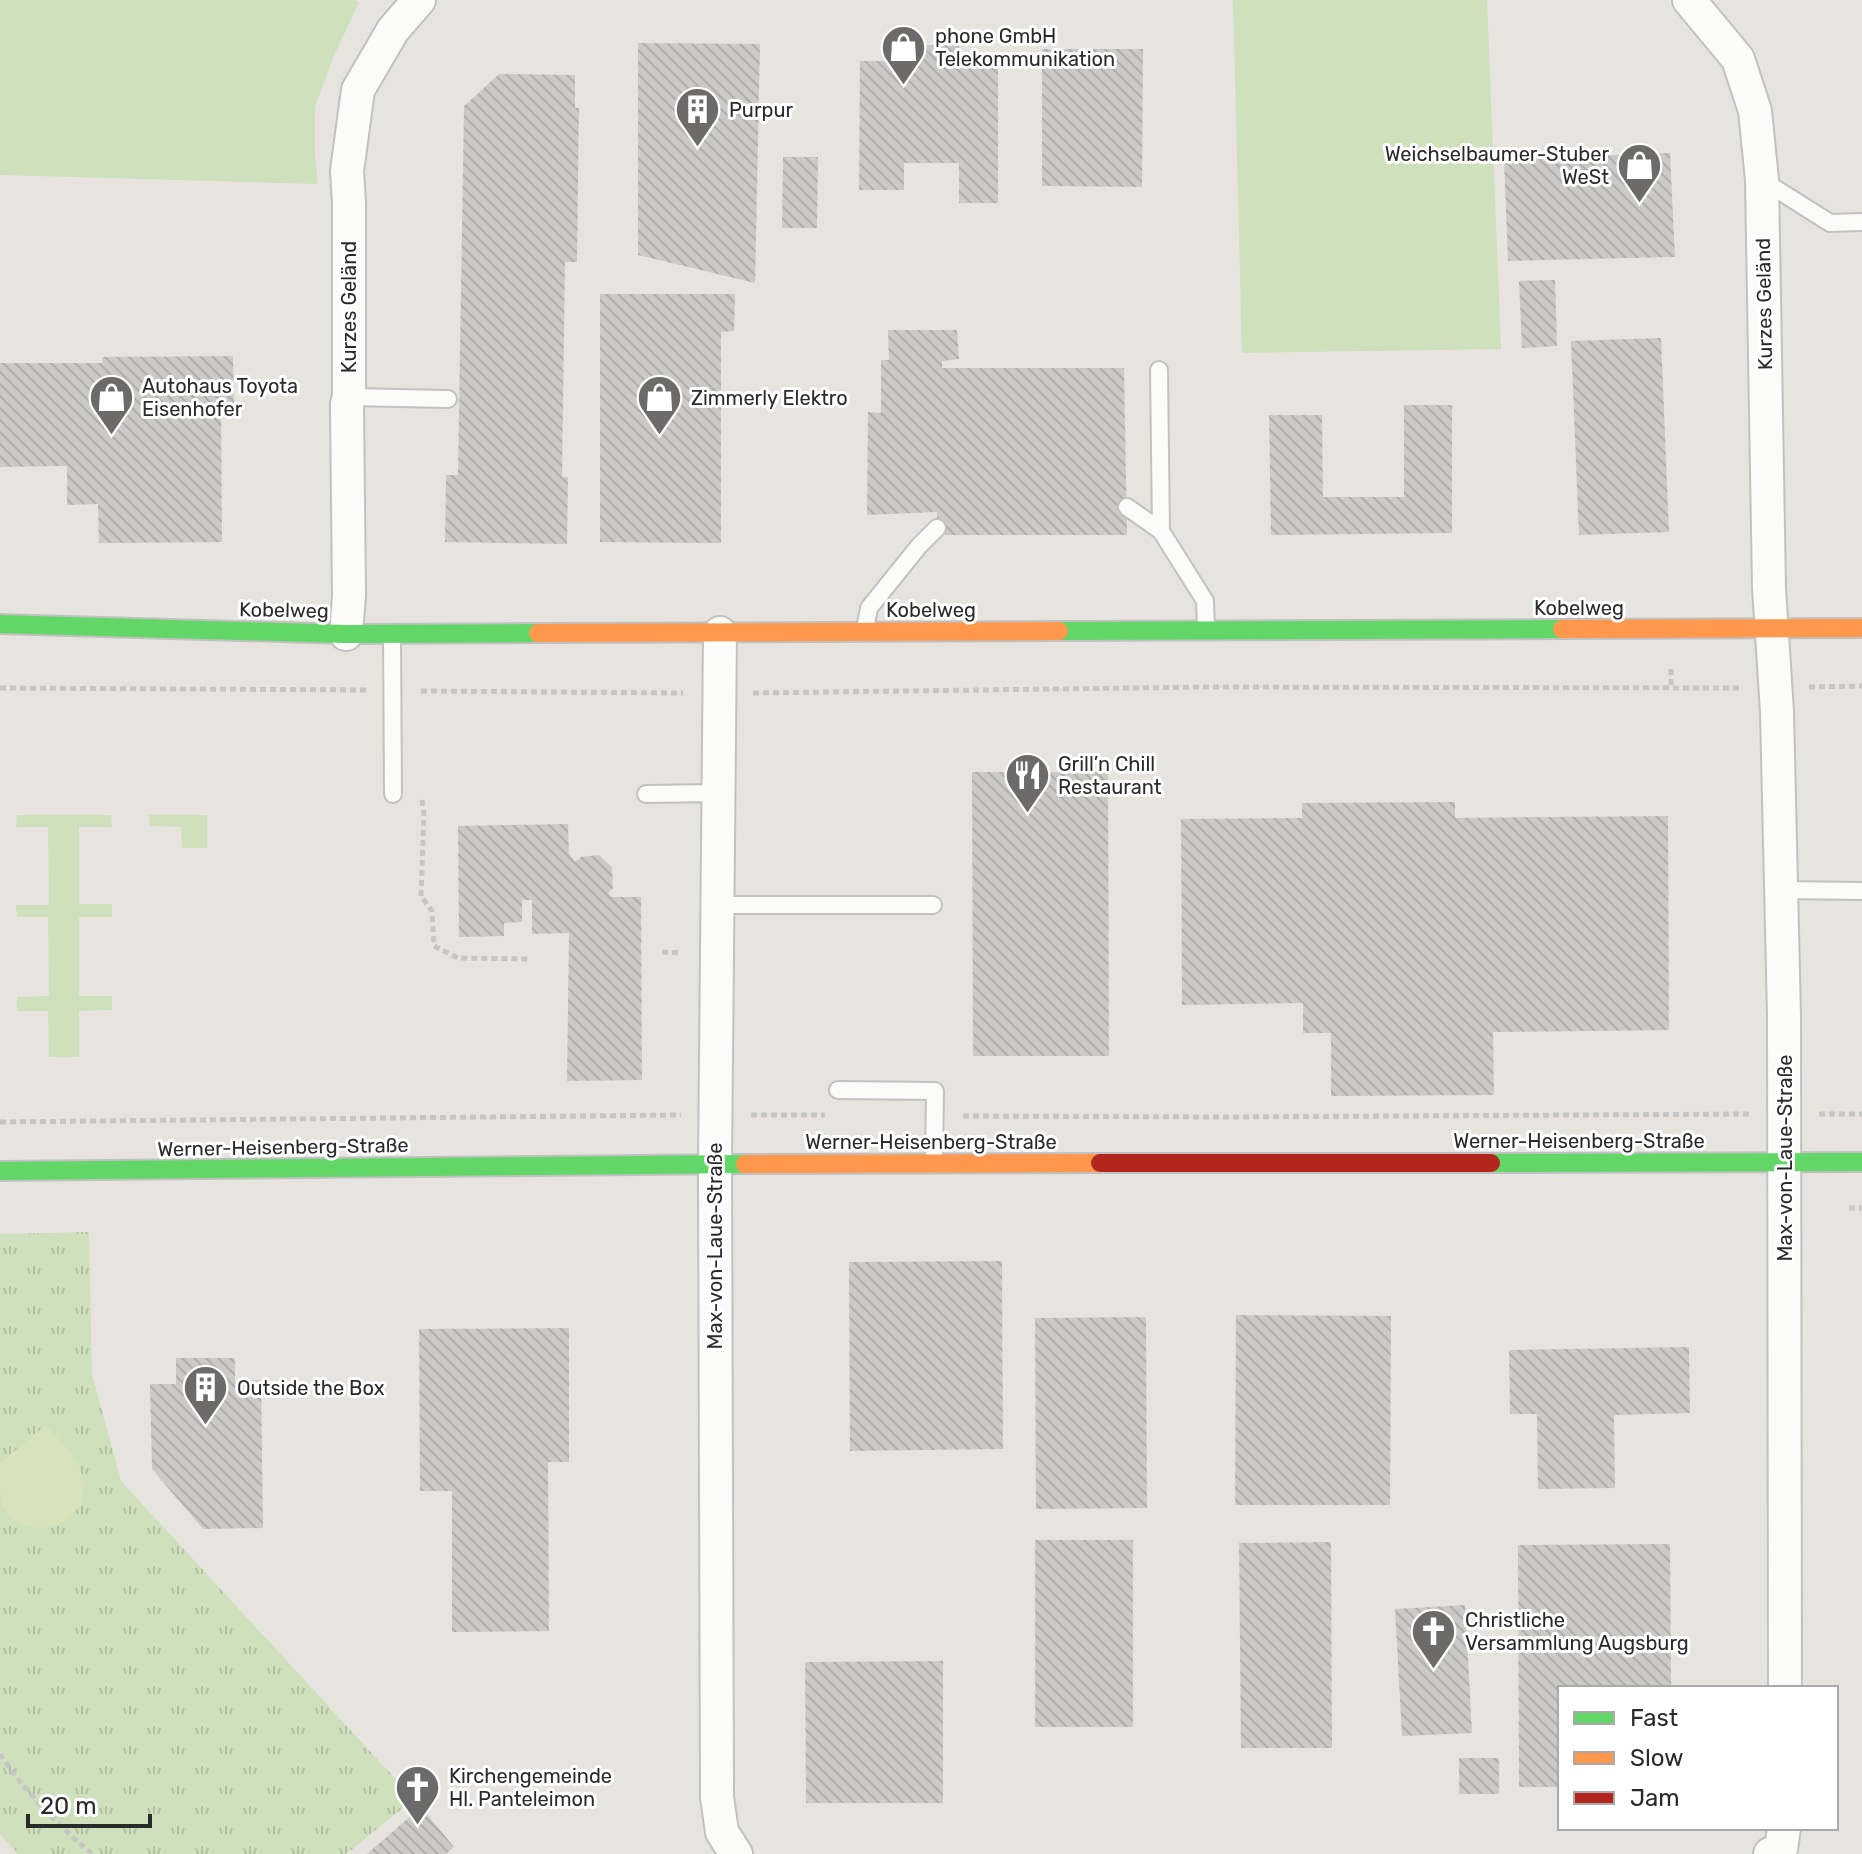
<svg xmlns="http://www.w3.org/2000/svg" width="1862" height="1854" font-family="Rubik,sans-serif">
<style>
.grass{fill:#cee0bc}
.park{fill:url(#park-tufts)}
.pitch{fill:#d8e3bb}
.building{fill:url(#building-back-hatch)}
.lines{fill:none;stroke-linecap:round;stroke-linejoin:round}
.lane-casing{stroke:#c2c1c1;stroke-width:20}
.street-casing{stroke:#c2c1c1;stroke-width:36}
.fast-casing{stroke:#c2c1c1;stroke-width:22}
.slow-casing{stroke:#c2c1c1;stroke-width:22}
.jam-casing{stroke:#c2c1c1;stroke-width:22}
.path{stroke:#c6c6c5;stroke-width:5;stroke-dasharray:6 4;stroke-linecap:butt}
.lane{stroke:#fbfbfa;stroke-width:16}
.street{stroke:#fbfbfa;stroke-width:32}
.fast{stroke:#63d668;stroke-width:18}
.slow{stroke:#ff974d;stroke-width:18}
.jam{stroke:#b3261e;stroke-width:18}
.labels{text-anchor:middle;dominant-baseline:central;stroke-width:6;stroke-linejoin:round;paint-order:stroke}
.poi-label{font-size:20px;fill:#2a2a2a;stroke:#fff;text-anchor:start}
.street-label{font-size:20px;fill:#2a2a2a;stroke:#fff}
</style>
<defs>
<pattern id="park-tufts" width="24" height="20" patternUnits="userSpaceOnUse" patternTransform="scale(2)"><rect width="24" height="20" fill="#cee0bc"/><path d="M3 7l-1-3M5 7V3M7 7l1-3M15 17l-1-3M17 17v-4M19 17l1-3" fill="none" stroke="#b1c0a2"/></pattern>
<pattern id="building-back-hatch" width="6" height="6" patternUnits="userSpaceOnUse" patternTransform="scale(2)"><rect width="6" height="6" fill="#cccac7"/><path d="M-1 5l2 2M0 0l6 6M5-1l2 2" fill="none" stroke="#afaeab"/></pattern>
</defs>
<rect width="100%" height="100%" fill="#e7e4e0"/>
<g class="grass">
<polygon points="0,0 355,0 359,2 333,58 315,107 315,156 318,184 0,175"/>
<polygon points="1233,0 1487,0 1501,349 1242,353"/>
<polygon points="17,815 111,815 112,827 79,827 79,904 112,904 112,917 79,917 79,996 112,996 112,1010 79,1011 79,1057 49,1057 48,1011 17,1011 17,997 49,996 48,917 17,917 16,905 49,905 48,827 16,827"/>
<polygon points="149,815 207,815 207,848 182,848 181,827 150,826"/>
</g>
<polygon class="park" points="89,1232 92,1374 121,1481 414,1799 346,1854 18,1854 0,1834 0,1234"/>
<path class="pitch" d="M46,1425C58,1440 78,1456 82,1475C95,1524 26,1548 2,1506C0,1496 0,1475 0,1463Z"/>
<g class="building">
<polygon points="638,43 760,44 755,283 638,255"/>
<polygon points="899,45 959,45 959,62 998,62 998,203 959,203 959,163 904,163 904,190 859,190 860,61 899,61"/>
<polygon points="1042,49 1143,49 1142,187 1042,186"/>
<polygon points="499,74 575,75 575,108 579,108 577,262 565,262 562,477 568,477 567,544 445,542 446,475 458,475 464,106"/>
<polygon points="1670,153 1675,257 1508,261 1504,159"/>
<polygon points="783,157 818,157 817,228 782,228"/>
<polygon points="1555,280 1557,346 1522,348 1519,281"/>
<polygon points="600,294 735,294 734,331 721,332 721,543 600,542"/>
<polygon points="888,330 957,330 959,359 942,361 942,368 1124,368 1127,535 937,535 937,512 867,515 868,412 881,413 881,360 889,360"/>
<polygon points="1661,338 1669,532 1579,535 1571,341"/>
<polygon points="233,356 234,408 221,408 222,542 99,543 98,504 67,505 67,466 0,467 0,363 103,363 102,357"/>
<polygon points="1404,405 1452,405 1452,533 1271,535 1269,415 1322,415 1323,497 1404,497"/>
<polygon points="972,772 1108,772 1109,1056 973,1056"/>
<polygon points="1455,802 1455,818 1668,816 1669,1030 1493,1032 1494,1095 1331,1096 1331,1033 1303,1033 1303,1003 1182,1005 1181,819 1302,818 1302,803"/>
<polygon points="568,824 569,854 575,862 581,857 599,855 612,867 613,888 608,893 612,897 641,897 642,1080 567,1081 569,933 532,934 532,900 522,900 522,922 504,923 504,936 459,937 458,826"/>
<polygon points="1002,1261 1003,1449 850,1451 849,1262"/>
<polygon points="1236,1315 1391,1316 1390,1505 1235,1505"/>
<polygon points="1146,1317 1147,1508 1036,1509 1035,1318"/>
<polygon points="569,1328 569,1462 548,1462 549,1631 452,1632 452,1491 420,1491 419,1329"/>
<polygon points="1689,1347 1690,1413 1614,1415 1615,1488 1538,1489 1537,1414 1510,1414 1509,1350"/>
<polygon points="176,1358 235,1358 235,1381 261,1380 263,1528 203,1529 152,1469 150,1384 176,1384"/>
<rect x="1035" y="1540" width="98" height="187"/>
<polygon points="1331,1542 1332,1748 1241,1748 1239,1543"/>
<polygon points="1670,1544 1671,1688 1560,1688 1560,1787 1519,1787 1518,1545"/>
<polygon points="1465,1605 1472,1733 1402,1736 1395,1609"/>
<polygon points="943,1661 943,1803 806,1803 805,1662"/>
<rect x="1459" y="1758" width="40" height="36"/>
<polygon points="421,1807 454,1847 446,1854 367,1854"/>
</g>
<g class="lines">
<defs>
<g id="lane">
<polyline points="1762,180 1830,223 1862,222"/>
<polyline points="1159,370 1161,531 1205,601 1206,627"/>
<polyline points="349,397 448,399"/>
<polyline points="1127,507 1161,531"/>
<polyline points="865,629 869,608 919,546 937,528"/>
<polyline points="392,635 393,794"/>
<polyline points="646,794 718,793"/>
<polyline points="1782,890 1862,891"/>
<polyline points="717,905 933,905"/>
<polyline points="838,1090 935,1091 934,1160"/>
</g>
<g id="street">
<polyline points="1689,0 1738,59 1755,111 1762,180 1769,588 1777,712 1784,1015 1785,1688"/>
<polyline points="720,633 715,1164 717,1797 722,1832 736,1854"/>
<polyline points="346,634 349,596 347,404 349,397 349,203 347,171 358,90 393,30 419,0"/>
<polyline points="1770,1854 1781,1849 1784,1828"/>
</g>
<g id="fast">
<polyline points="0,624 346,634 538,633"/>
<polyline points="1059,631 1562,629"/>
<polyline points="1491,1163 1862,1162"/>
<polyline points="0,1171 745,1164"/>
</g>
<g id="slow">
<polyline points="1562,629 1862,628"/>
<polyline points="538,633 1059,631"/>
<polyline points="745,1164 1100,1163"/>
</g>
<polyline id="jam" points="1100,1163 1491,1163"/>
</defs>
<use href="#lane" class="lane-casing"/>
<use href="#street" class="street-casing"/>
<use href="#fast" class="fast-casing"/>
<use href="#slow" class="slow-casing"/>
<use href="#jam" class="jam-casing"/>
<g class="path">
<polyline points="1671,669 1671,688"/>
<polyline points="1809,687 1862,686"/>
<polyline points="0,688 367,690"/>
<polyline points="421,691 683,693"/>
<polyline points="753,693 1207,687 1739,688"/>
<polyline points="422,800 424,813 421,896 432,911 434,946 458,958 529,959"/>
<polyline points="662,952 681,953"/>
<polyline points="1819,1114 1862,1114"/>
<polyline points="751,1115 825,1115"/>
<polyline points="963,1116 1223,1117 1749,1114"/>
<polyline points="0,1122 681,1115"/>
<polyline points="1849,1208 1862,1208"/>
<path d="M0,1754C20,1786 63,1830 92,1854"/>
</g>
<use href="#lane" class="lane"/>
<use href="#street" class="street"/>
<use href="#fast" class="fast"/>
<use href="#slow" class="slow"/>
<use href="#jam" class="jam"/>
</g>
<defs>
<symbol id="shop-pin" viewBox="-11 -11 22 30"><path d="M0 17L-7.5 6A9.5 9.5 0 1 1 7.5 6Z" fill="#6c6b6a" stroke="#fff"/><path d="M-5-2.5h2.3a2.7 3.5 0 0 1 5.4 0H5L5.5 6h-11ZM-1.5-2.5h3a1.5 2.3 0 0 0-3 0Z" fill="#fff"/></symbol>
<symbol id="building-pin" viewBox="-11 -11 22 30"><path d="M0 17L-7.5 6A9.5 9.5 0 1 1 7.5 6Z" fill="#6c6b6a" stroke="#fff"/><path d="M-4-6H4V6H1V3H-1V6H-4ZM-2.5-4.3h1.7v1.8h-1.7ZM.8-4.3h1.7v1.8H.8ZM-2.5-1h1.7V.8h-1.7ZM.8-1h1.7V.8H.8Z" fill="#fff"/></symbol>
<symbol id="restaurant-pin" viewBox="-11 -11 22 30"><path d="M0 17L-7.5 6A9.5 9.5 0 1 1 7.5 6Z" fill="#6c6b6a" stroke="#fff"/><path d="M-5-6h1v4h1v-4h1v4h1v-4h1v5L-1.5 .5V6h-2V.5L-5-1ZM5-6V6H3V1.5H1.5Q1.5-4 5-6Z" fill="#fff"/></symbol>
<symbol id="church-pin" viewBox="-11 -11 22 30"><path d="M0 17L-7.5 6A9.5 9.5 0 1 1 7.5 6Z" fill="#6c6b6a" stroke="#fff"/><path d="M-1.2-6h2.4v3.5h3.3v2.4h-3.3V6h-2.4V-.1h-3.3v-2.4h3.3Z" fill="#fff"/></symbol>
</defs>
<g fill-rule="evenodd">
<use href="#shop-pin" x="878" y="22" width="51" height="69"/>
<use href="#building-pin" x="672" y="84" width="51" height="69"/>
<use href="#shop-pin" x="1614" y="140" width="51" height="69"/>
<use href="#shop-pin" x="86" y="372" width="51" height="69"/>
<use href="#shop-pin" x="634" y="372" width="51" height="69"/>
<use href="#restaurant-pin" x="1002" y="750" width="51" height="69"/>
<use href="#building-pin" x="180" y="1362" width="51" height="69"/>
<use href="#church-pin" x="1408" y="1606" width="51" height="69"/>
<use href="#church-pin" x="392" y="1762" width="51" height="69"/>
</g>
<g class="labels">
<g class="poi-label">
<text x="935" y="36">phone GmbH<tspan x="935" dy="23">Telekommunikation</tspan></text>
<text x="729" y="110">Purpur</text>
<text x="1609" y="154" text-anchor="end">Weichselbaumer-Stuber<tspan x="1609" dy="23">WeSt</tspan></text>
<text x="142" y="386">Autohaus Toyota<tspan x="142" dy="23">Eisenhofer</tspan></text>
<text x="691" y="398">Zimmerly Elektro</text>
<text x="1058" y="764">Grill’n Chill<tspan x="1058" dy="23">Restaurant</tspan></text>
<text x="237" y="1388">Outside the Box</text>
<text x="1465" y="1620">Christliche<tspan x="1465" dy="23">Versammlung Augsburg</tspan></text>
<text x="449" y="1776">Kirchengemeinde<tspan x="449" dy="23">Hl. Panteleimon</tspan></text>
</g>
<g class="street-label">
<text transform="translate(1764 304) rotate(-91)">Kurzes Geländ</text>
<text transform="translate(349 307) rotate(-90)">Kurzes Geländ</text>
<text x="1579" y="608">Kobelweg</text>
<text transform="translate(284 610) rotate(1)">Kobelweg</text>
<text x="931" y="610">Kobelweg</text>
<text x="1579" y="1141">Werner-Heisenberg-Straße</text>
<text x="931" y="1142">Werner-Heisenberg-Straße</text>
<text transform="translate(283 1147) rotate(-1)">Werner-Heisenberg-Straße</text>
<text transform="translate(1785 1158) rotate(-90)">Max-von-Laue-Straße</text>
<text transform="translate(715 1246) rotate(-90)">Max-von-Laue-Straße</text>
</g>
</g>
<rect x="1558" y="1686" width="280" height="144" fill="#ffffff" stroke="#aaaaaa" stroke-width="2"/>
<rect x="1574" y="1712" width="40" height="12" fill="#63d668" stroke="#aaaaaa" stroke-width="2"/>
<text x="1630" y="1726" font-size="24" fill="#2a2a2a">Fast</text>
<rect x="1574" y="1752" width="40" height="12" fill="#ff974d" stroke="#aaaaaa" stroke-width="2"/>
<text x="1630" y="1766" font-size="24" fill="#2a2a2a">Slow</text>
<rect x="1574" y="1792" width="40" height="12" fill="#b3261e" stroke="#aaaaaa" stroke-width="2"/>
<text x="1630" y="1806" font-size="24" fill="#2a2a2a">Jam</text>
<path d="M28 1814v12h122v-12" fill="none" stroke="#2a2a2a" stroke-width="4"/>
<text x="40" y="1814" font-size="24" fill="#2a2a2a" stroke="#ffffff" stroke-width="6" paint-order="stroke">20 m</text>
</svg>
